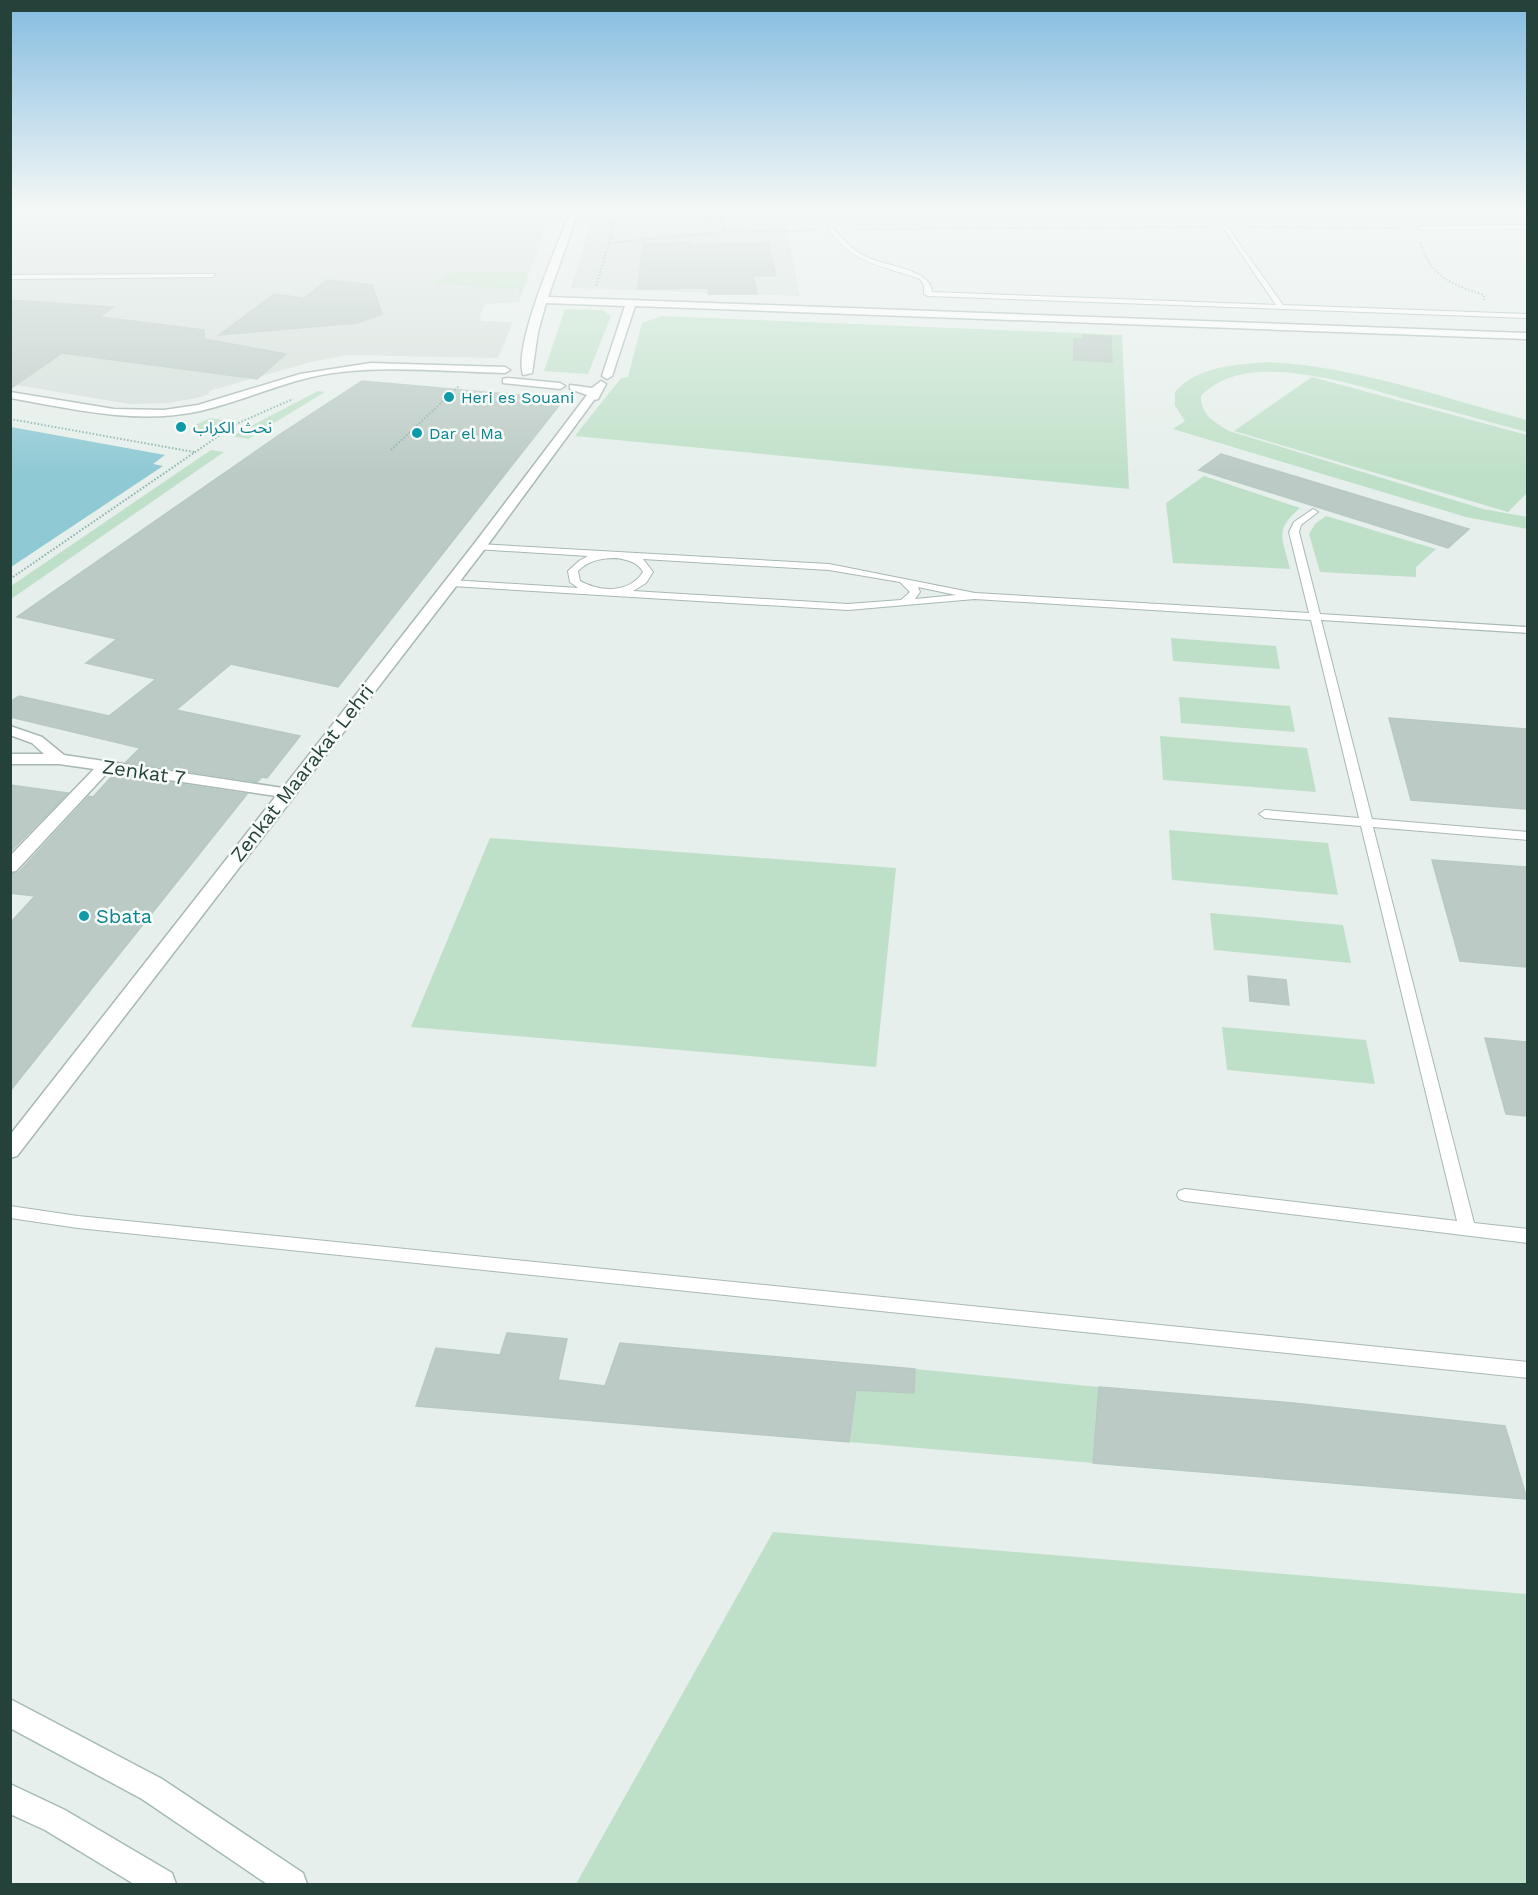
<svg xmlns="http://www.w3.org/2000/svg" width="1538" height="1895" font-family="'Work Sans','Noto Sans Arabic',sans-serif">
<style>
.built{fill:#d4dfda}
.green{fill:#bfe0c8}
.water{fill:#8ec9d4}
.building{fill:#bbcac4;stroke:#b8c9c2;stroke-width:1.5}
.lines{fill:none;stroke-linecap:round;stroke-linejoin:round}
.lane-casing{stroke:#a8b8b2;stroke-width:2}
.street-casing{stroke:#a8b8b2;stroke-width:3}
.secondary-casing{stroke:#a4bbb3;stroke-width:3}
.path{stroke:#86b3a5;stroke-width:2;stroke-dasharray:1.5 2;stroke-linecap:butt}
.lane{fill:#fff;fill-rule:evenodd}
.street{fill:#fff;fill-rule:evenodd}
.secondary{fill:#fff;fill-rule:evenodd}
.culture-dot{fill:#0f9aa8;stroke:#f7fbf9;stroke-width:2}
.labels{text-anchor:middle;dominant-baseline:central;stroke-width:5;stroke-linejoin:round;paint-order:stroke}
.far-culture-label{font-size:16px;fill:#0d838f;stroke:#f7fbf9;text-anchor:start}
.street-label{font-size:20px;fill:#24423a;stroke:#f7fbf9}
.culture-label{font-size:20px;fill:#0d838f;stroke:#f7fbf9;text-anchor:start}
</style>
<rect width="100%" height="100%" fill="#e6efeb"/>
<g class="built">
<polygon points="10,210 552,210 519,302 485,304 479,318 482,321 513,322 498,358 347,355 307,363 209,391 209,394 197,398 168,403 129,404 11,384"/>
<polygon points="594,210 1245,210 1252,220 786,226 800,296 571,288"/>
</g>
<g class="green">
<polygon points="464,272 528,272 521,295 519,295 519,289 434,284 436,280 443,280 446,274"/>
<polygon points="565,309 603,310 611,316 588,374 544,371"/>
<polygon points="662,316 1122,335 1129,489 575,436 621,378 628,377 642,323"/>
<path d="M1270,362C1358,367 1443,398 1527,420V432C1489,422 1451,411 1412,401C1358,386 1246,346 1201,396C1201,415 1213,421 1229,431L1483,509L1527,517V529L1466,517L1173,429L1185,421L1175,406V392C1199,365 1236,365 1270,362Z"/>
<polygon points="1312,377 1527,435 1527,493 1508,512 1234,431"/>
<polygon points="318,391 325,392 248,439 232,436"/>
<polygon points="210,418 230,421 213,433 196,430 193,426"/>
<polygon points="211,450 224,452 11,599 11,586"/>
<path d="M1204,476L1300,508C1273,531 1283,538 1290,569L1173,563L1166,503Z"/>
<polygon points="1326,516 1436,549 1416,567 1416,577 1320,572 1309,534 1315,524"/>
<polygon points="1171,638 1276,646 1280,669 1173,661"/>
<polygon points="1179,697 1290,706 1295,732 1181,723"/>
<polygon points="1160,736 1307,748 1316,792 1163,780"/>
<polygon points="1169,830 1328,843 1338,895 1172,880"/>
<polygon points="490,838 896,868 876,1067 411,1027"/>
<polygon points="1210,913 1343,925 1351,963 1214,950"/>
<polygon points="1222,1027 1366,1040 1375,1084 1227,1070"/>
<polygon points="915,1369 1099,1387 1093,1463 849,1442 856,1390 914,1393"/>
<polygon points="773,1532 1527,1594 1527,1884 576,1884"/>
</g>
<polygon class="water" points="11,427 165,455 153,464 163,466 11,567"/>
<g class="building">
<polygon points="691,242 691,245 768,242 776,276 753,276 757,294 708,294 708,288 638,289 643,243"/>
<polygon points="327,280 372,285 382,314 357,323 219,335 274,294 304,298"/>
<polygon points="10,300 113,307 100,317 204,330 204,339 286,354 257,379 62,353 10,389"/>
<polygon points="1083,335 1111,337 1112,362 1074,360 1074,339 1083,339"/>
<polygon points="362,381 564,399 338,687 231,664 176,710 300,736 267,778 262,777 257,782 126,762 140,748 10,717 10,702 19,696 109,716 156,679 86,663 117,639 17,617 282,433"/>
<polygon points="1221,454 1469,529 1448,548 1199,470"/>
<polygon points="1389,718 1527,729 1527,809 1411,800"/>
<polygon points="114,774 247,794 10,1091 10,923 35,896 10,893 10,874 18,873 89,796 93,797"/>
<polygon points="10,785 68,793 10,852"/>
<polygon points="1432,860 1527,867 1527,967 1460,961"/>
<polygon points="1248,976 1286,980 1289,1005 1250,1001"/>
<polygon points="1485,1038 1527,1042 1527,1116 1506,1114"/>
<polygon points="507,1333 567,1339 558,1380 605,1386 620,1343 915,1369 914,1393 856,1390 849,1442 416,1406 436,1348 500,1355"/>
<polygon points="1099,1387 1293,1403 1505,1426 1527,1499 1093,1463"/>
</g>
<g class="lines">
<defs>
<g id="lane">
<path d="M1226,225L1283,305L1528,314V318L928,296L924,294V286L920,279C879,264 857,266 828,229L833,228C843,239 852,250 865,256C882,266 931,268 932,292L1276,305L1223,227Z"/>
<polygon points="1528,225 1528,229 1421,230 1418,228 1421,226"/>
<polygon points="215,274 213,277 10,279 10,275"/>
<path d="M1313,509L1318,512L1301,525L1299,532L1320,614L1528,627V633L1321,620L1372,819L1528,832V840L1373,827L1474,1223L1528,1229V1243L1185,1201L1179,1199L1177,1195L1179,1191L1185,1189L1457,1221L1361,826L1265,818L1259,814L1265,810L1359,818L1311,620L975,599L848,610L451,586L446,583L451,580L578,588L570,582L568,571L579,561L588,556L476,549V545L479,544L829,564L975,593L1309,613L1289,532L1294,522ZM617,558C628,560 638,562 643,572C629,594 600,592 580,581L578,571C589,560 602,558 617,558ZM643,559L829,570L900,582L910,592L901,600L848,604L633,591L646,583L653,572ZM918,587L956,595L915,599L920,592Z"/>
<polygon points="10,1206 78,1216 1528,1362 1528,1378 78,1228 10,1218"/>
</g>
<g id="street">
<path d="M571,210H579L548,297L1528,333V339L635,306L612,376L607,379L602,376L625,306L546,303L538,332L532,373L523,375C513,344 558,244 571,210Z"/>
<path d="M371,363L505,367L510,370L505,373C451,372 395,366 341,372C292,377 248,400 200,411C137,425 73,409 10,398V392L114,409L164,410L198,405L300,374Z"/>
<polygon points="507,378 560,383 565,386 560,389 503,383 503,379"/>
<polygon points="601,381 606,384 598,399 594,400 484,550 17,1156 10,1158 10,1135 276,796 109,771 16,871 10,872 10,856 94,769 59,764 10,764 10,754 44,754 32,743 10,735 10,726 42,737 64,755 283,788 474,544 587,395 570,389 570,385 592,388"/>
</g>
<g id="secondary">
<polygon points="10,1699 162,1779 303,1873 307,1884 267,1884 142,1799 10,1728"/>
<polygon points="10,1784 65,1810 172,1873 176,1884 134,1884 45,1830 10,1814"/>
</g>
</defs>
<use href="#lane" class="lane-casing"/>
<use href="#street" class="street-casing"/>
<use href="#secondary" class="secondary-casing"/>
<g class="path">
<polyline points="721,217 725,232"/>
<polyline points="1244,227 1404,228"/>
<polyline points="854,229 1209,227"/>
<polyline points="609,243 616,216 721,217 719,210"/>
<path d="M1420,243C1432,278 1451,284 1484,295V300"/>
<polyline points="596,286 609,243 725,232 816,230"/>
<polyline points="10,419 194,452"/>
<polyline points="391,450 459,386"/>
<polyline points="10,579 236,424 293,399"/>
</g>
<use href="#lane" class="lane"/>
<use href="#street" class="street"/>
<use href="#secondary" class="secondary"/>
</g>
<linearGradient id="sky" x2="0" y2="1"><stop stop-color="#84bce0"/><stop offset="0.44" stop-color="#f4f8f6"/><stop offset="1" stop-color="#f4f8f6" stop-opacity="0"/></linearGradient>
<rect width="1538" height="476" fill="url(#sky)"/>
<g class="culture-dot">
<circle cx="449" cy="397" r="6"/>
<circle cx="181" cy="427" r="6"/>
<circle cx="417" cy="433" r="6"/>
<circle cx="84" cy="916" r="6"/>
</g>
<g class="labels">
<g class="far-culture-label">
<text x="461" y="397">Heri es Souani</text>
<text x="193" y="427">نحث الكراب</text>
<text x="429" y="433">Dar el Ma</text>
</g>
<g class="street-label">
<text transform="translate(144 772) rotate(8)">Zenkat 7</text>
<text transform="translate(302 773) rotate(-52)">Zenkat Maarakat Lehri</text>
</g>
<g class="culture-label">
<text x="96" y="916">Sbata</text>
</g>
</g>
<rect width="1538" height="1895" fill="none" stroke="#24423a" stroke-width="24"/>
</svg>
